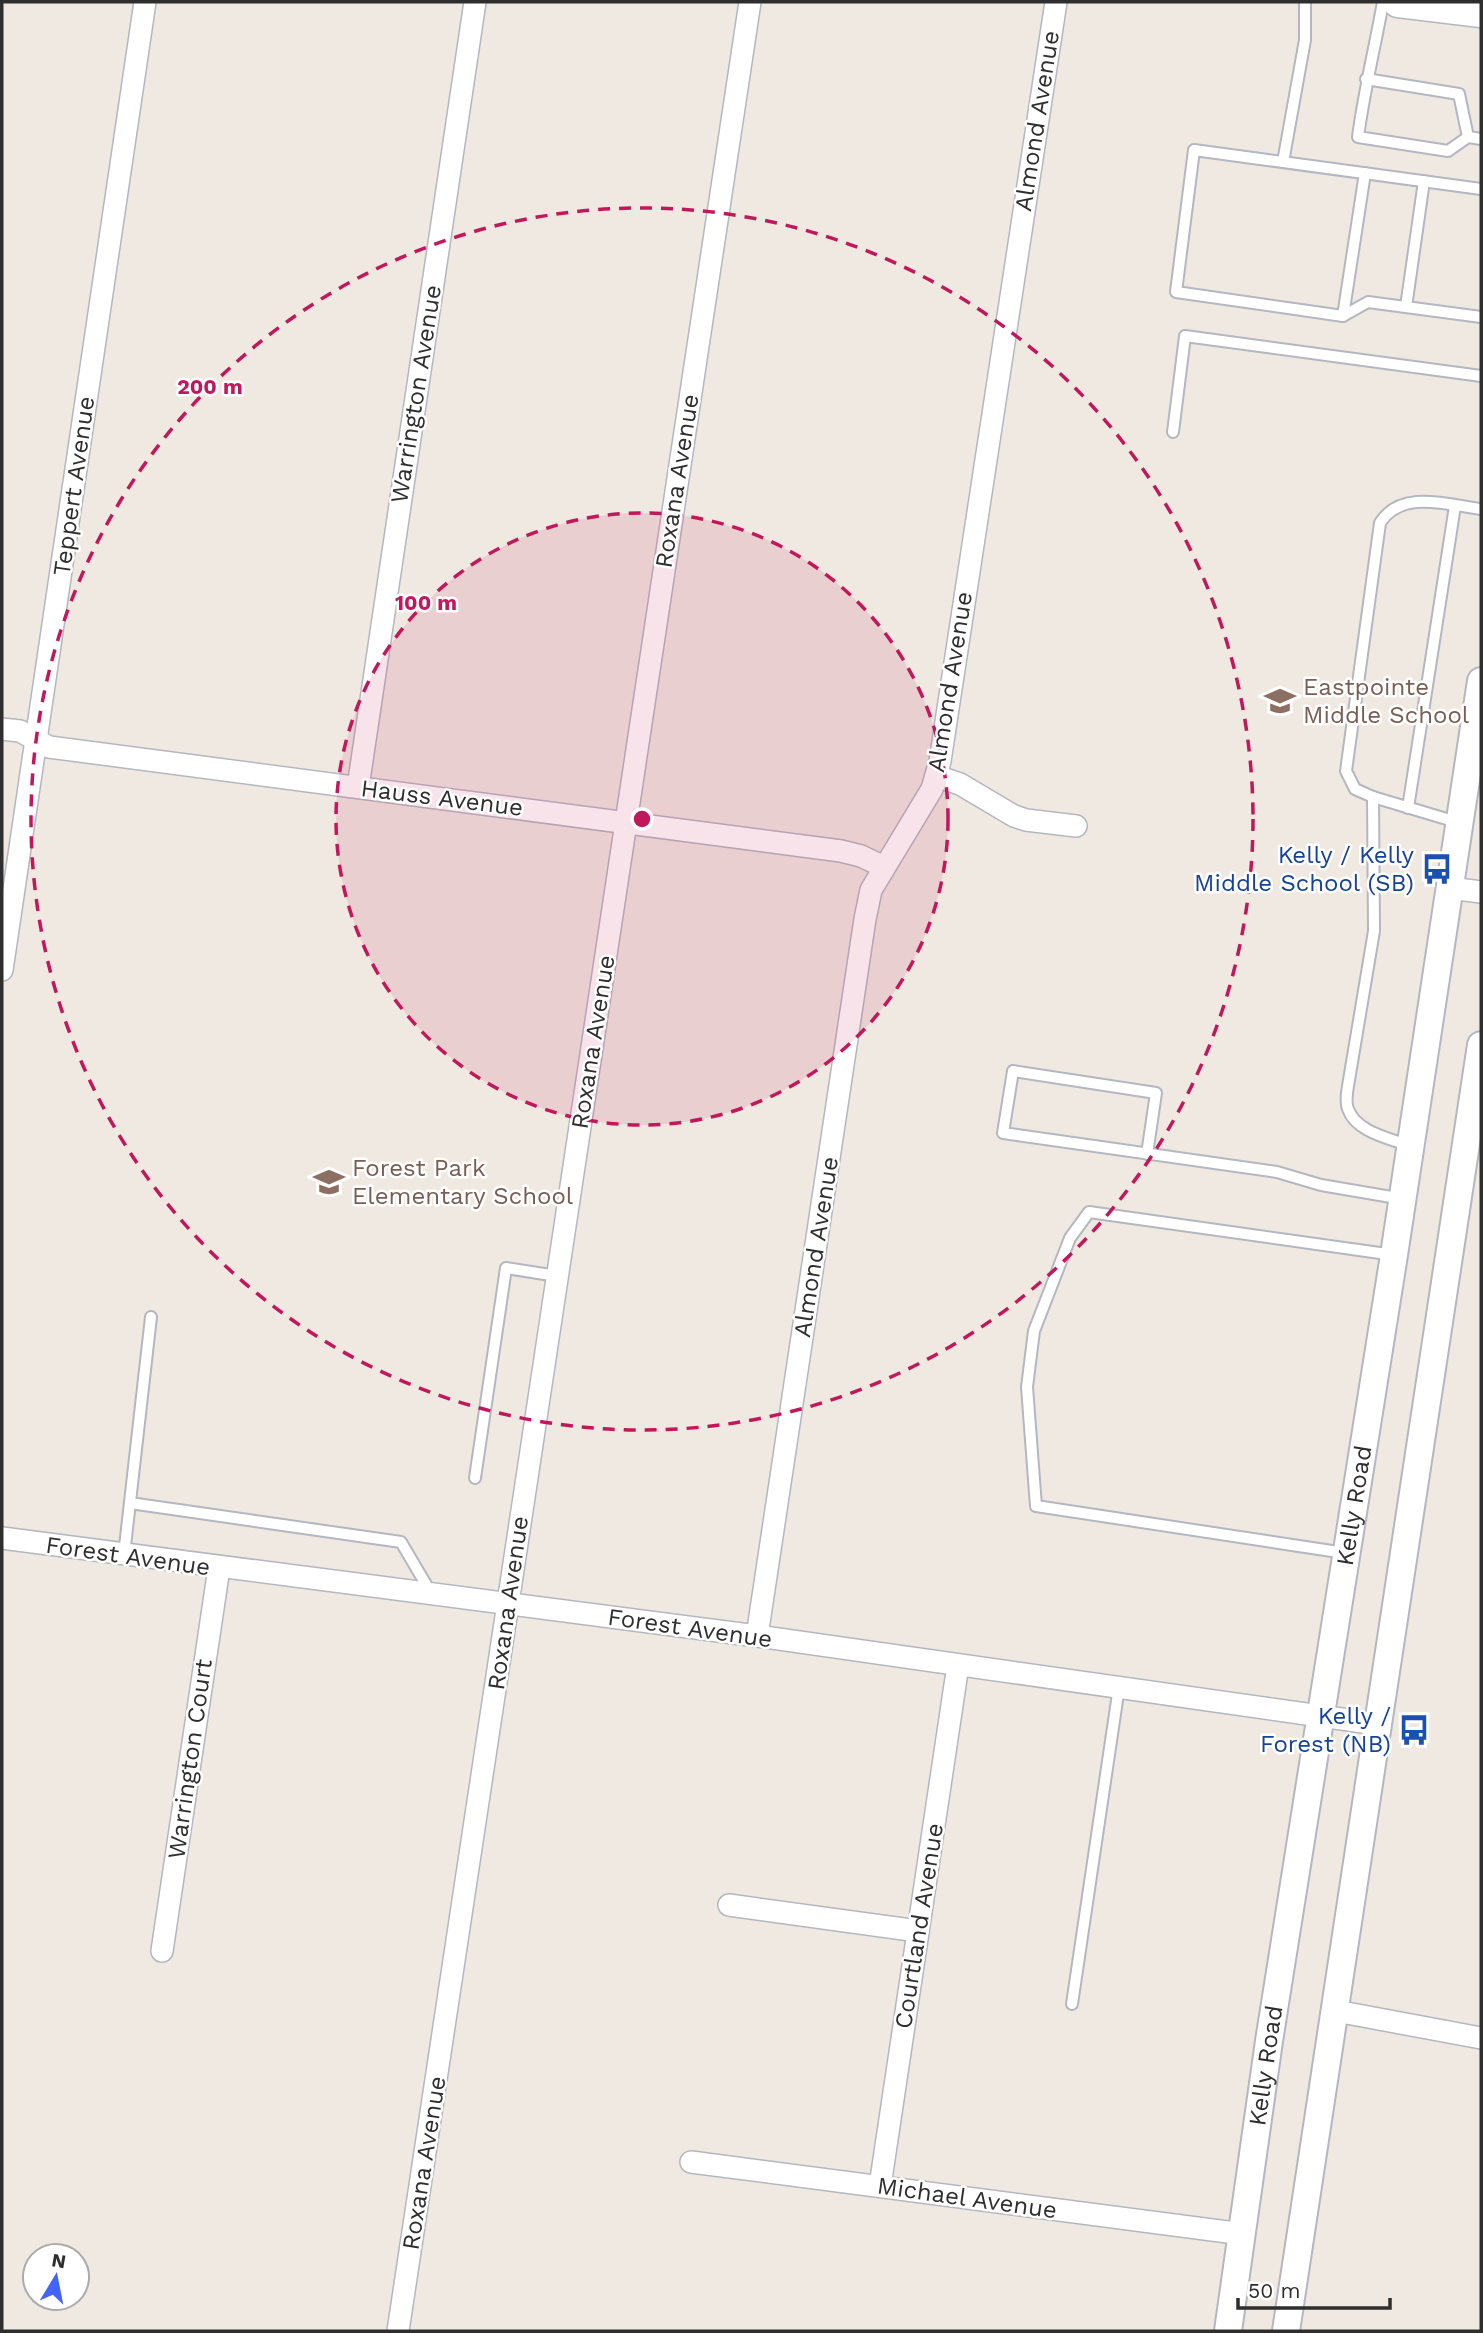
<svg xmlns="http://www.w3.org/2000/svg" width="1483" height="2333" font-family="'Work Sans',sans-serif">
<style>
.lines{fill:none;stroke-linecap:round;stroke-linejoin:round}
.service-casing{stroke:#b4b7c1;stroke-width:14}
.minor-casing{stroke:#b4b7c1;stroke-width:24}
.tertiary-casing{stroke:#b4b7c1;stroke-width:30}
.secondary-casing{stroke:#b4b7c1;stroke-width:33}
.service{stroke:#fff;stroke-width:10}
.minor{stroke:#fff;stroke-width:21}
.tertiary{stroke:#fff;stroke-width:26}
.secondary{stroke:#fff;stroke-width:30}
.ring{fill:none;stroke:#c2185b;stroke-width:3.5;stroke-dasharray:12 9}
.labels{text-anchor:middle;dominant-baseline:central;stroke-width:5;stroke-linejoin:round;paint-order:stroke}
.street-label{font-size:24px;fill:#2e2e2e;stroke:#fff}
.education-label{font-size:24px;fill:#785e54;stroke:#fff;text-anchor:start}
.transit-label{font-size:24px;fill:#164399;stroke:#fff;text-anchor:end}
.centre{fill:#c2185b;stroke:#fff;stroke-width:3.5}
.ring-label{font-size:21px;text-anchor:middle;font-weight:bold;fill:#c2185b;stroke:#fff;stroke-width:5;stroke-linejoin:round;paint-order:stroke}
</style>
<rect width="100%" height="100%" fill="#efe9e1"/>
<g class="lines">
<defs>
<g id="service">
<path d="M1383,2C1375,47 1364,91 1358,137L1448,151L1468,137L1481,139"/>
<polyline points="1366,79 1459,94 1468,137"/>
<polyline points="1283,162 1305,40 1305,2"/>
<polyline points="1481,189 1194,150 1176,292 1343,316 1368,302 1481,317"/>
<polyline points="1406,307 1424,181"/>
<polyline points="1343,316 1365,173"/>
<polyline points="1173,432 1185,336 1481,376"/>
<path d="M1373,797L1374,931L1348,1086C1347,1093 1345,1102 1348,1109C1356,1132 1389,1138 1410,1146"/>
<polyline points="1408,808 1455,506"/>
<path d="M1460,823L1373,797L1355,789L1346,771L1380,523C1401,489 1448,505 1481,509"/>
<polyline points="1147,1154 1156,1093 1013,1071 1003,1133 1277,1172 1321,1185 1403,1199"/>
<polyline points="475,1478 506,1268 557,1276"/>
<polyline points="130,1503 401,1542 431,1593"/>
<polyline points="1345,1553 1036,1506 1027,1387 1034,1331 1070,1238 1089,1212 1394,1255"/>
<polyline points="124,1555 151,1317"/>
<polyline points="1072,2004 1119,1687"/>
</g>
<g id="minor">
<polyline points="2,729 20,731 49,747 841,851 861,856 884,867"/>
<polyline points="936,776 960,784 1014,816 1026,820 1076,826"/>
<polyline points="358,787 475,2"/>
<polyline points="1450,888 1481,892"/>
<polyline points="2,970 145,2"/>
<polyline points="2,1538 757,1636 1377,1724"/>
<polyline points="757,1636 865,919 871,890 932,789 940,761 1056,2"/>
<polyline points="729,1905 918,1931"/>
<polyline points="162,1951 219,1568"/>
<polyline points="1336,2011 1481,2038"/>
<polyline points="691,2162 1243,2234"/>
<polyline points="880,2186 958,1665"/>
<polyline points="398,2331 750,2"/>
</g>
<g id="tertiary">
<path id="s1" d="M1228,2331L1269,2041L1394,1255L1481,681"/>
<polyline points="1286,2331 1481,1045"/>
</g>
<polyline id="secondary" points="1398,2 1481,12"/>
</defs>
<use href="#service" class="service-casing"/>
<use href="#minor" class="minor-casing"/>
<use href="#tertiary" class="tertiary-casing"/>
<use href="#secondary" class="secondary-casing"/>
<use href="#service" class="service"/>
<use href="#minor" class="minor"/>
<use href="#tertiary" class="tertiary"/>
<use href="#secondary" class="secondary"/>
</g>
<circle cx="642" cy="819" r="306" fill="#c2185b" fill-opacity=".12"/>
<g class="ring">
<circle cx="642" cy="819" r="306"/>
<circle cx="642" cy="819" r="611"/>
</g>
<defs>
<symbol id="school-bare" viewBox="-9 -9 18 18"><path d="M0-5L7-2L0 1L-7-2ZM-4 1L0 2.5L4 1V4Q0 6-4 4Z" fill="#8d6e63" stroke="#fff" stroke-width="2.5" paint-order="stroke"/></symbol>
<symbol id="bus-bare" viewBox="-9 -9 18 18"><path d="M-5-6H5V4H4V6H2V4H-2V6H-4V4H-5ZM-3.5-4V0h7V-4ZM-3.5 1.2v1.5H-2V1.2ZM2 1.2v1.5H3.5V1.2Z" fill="#1a4fb4" stroke="#fff" stroke-width="2.5" paint-order="stroke"/></symbol>
</defs>
<g fill-rule="evenodd">
<use href="#school-bare" x="1258" y="679" width="44" height="44"/>
<use href="#bus-bare" x="1415" y="847" width="44" height="44"/>
<use href="#school-bare" x="307" y="1160" width="44" height="44"/>
<use href="#bus-bare" x="1392" y="1708" width="44" height="44"/>
</g>
<g class="labels">
<g class="street-label">
<text transform="translate(1037 121) rotate(-81)">Almond Avenue</text>
<text transform="translate(416 394) rotate(-81)">Warrington Avenue</text>
<text transform="translate(677 481) rotate(-81)">Roxana Avenue</text>
<text transform="translate(74 486) rotate(-82)">Teppert Avenue</text>
<text transform="translate(950 682) rotate(-81)">Almond Avenue</text>
<text transform="translate(442 798) rotate(7)">Hauss Avenue</text>
<text transform="translate(593 1042) rotate(-81)">Roxana Avenue</text>
<text transform="translate(816 1247) rotate(-81)">Almond Avenue</text>
<text stroke="none"><textPath href="#s1" startOffset="835">Kelly Road</textPath></text>
<text transform="translate(128 1556) rotate(8)">Forest Avenue</text>
<text transform="translate(508 1603) rotate(-82)">Roxana Avenue</text>
<text transform="translate(690 1628) rotate(8)">Forest Avenue</text>
<text transform="translate(190 1759) rotate(-82)">Warrington Court</text>
<text transform="translate(919 1926) rotate(-81)">Courtland Avenue</text>
<text stroke="none"><textPath href="#s1" startOffset="268">Kelly Road</textPath></text>
<text transform="translate(424 2163) rotate(-81)">Roxana Avenue</text>
<text transform="translate(967 2198) rotate(8)">Michael Avenue</text>
</g>
<g class="education-label">
<text x="1303" y="687">Eastpointe<tspan x="1303" dy="28">Middle School</tspan></text>
<text x="352" y="1168">Forest Park<tspan x="352" dy="28">Elementary School</tspan></text>
</g>
<g class="transit-label">
<text x="1414" y="855">Kelly / Kelly<tspan x="1414" dy="28">Middle School (SB)</tspan></text>
<text x="1391" y="1716">Kelly /<tspan x="1391" dy="28">Forest (NB)</tspan></text>
</g>
</g>
<circle cx="642" cy="819" r="10" class="centre"/>
<g class="ring-label">
<text x="210" y="394">200 m</text>
<text x="426" y="610">100 m</text>
</g>
<rect width="1483" height="2333" fill="none" stroke="#2e2e2e" stroke-width="7"/>
<g transform="translate(56 2277) rotate(10)"><circle r="33" fill="#ffffff" stroke="#ababab" stroke-width="2"/>
<path d="M0-5L12 26L0 18L-12 26Z" fill="#4264fb"/>
<text y="-10" font-size="19" font-weight="bold" text-anchor="middle" fill="#2e2e2e">N</text>
</g>
<path d="M1238 2298v10h152v-10" fill="none" stroke="#2e2e2e" stroke-width="3.5"/>
<text x="1248" y="2298" font-size="21" fill="#2e2e2e" stroke="#ffffff" stroke-width="5" paint-order="stroke">50 m</text>
</svg>
